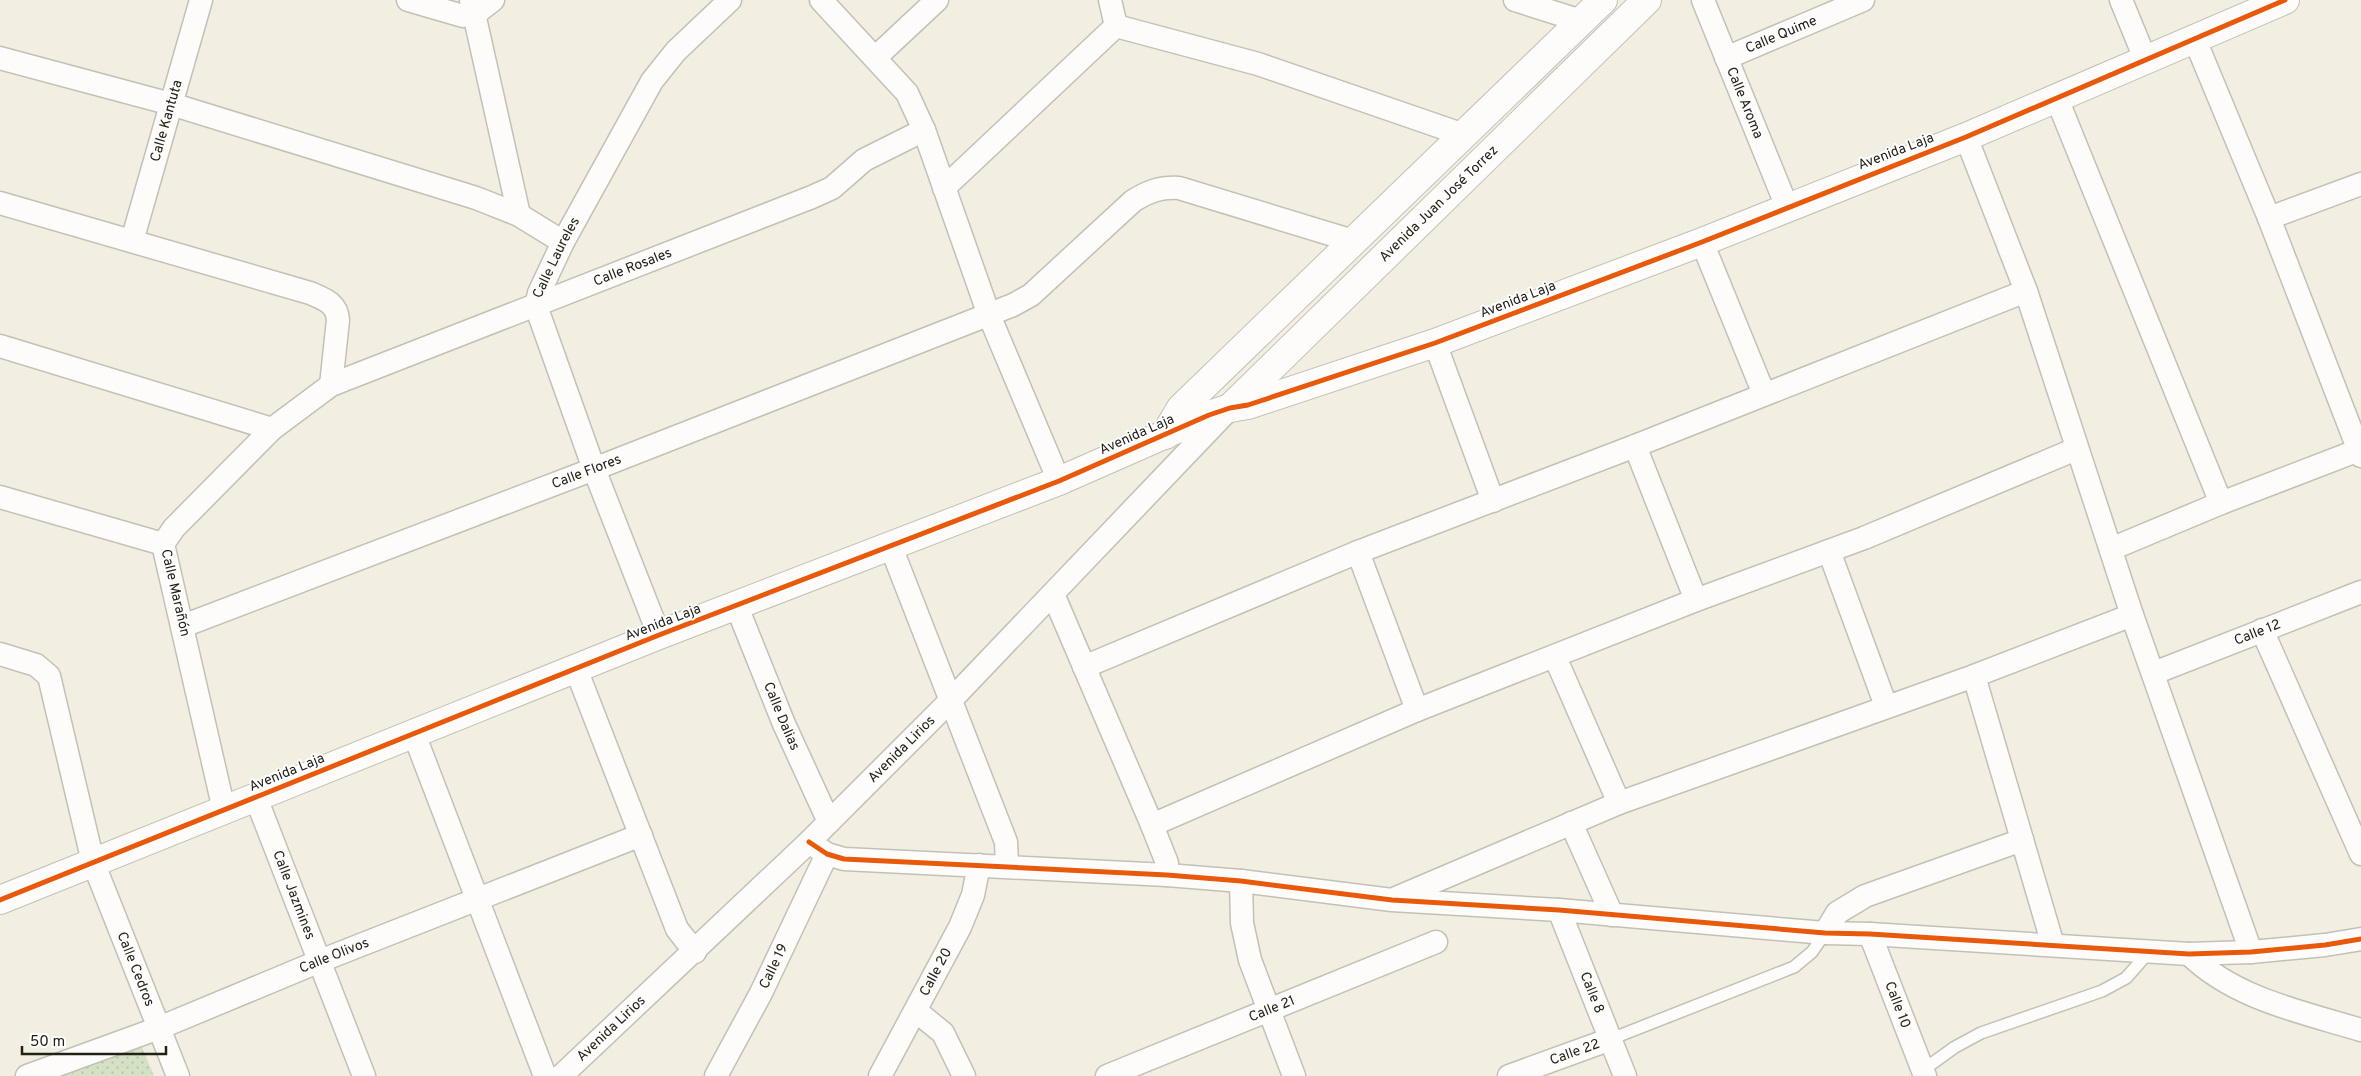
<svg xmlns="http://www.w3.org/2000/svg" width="2361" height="1076" font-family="Overpass,sans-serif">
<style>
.park{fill:url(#park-dots)}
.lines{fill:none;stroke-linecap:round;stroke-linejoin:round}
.lane-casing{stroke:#c3c0b6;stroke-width:14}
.street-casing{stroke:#c3c0b6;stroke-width:25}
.secondary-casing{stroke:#c3c0b6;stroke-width:30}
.lane{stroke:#fdfcfa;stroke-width:11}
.street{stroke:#fdfcfa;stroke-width:22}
.secondary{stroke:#fdfcfa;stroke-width:28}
.cycleway-casing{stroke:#fff;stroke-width:8}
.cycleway{stroke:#e8590c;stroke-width:5}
.labels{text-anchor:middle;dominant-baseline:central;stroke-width:4;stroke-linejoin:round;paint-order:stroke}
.street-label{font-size:14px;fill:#232018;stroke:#fff}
</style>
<defs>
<pattern id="park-dots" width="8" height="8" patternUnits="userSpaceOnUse" patternTransform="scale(1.25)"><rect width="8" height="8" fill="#d4e1c5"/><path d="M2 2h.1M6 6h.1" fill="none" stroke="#b6c1a8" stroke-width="1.8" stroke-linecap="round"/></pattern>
</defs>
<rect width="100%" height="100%" fill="#f2eee1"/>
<polygon class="park" points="141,1045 154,1076 58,1076"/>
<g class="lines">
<defs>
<g id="lane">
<polyline points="1611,1039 1794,967 1812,952 1825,933"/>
<polyline points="1923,1070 1955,1047 1981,1033 2102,991 2126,978 2149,952"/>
</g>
<g id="street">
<polyline points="408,0 463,16 475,14"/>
<polyline points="471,0 519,215"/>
<polyline points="821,0 907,93 924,130 989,315 1059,481"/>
<polyline points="1110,0 1116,26"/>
<polyline points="1515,0 1581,21"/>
<path id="s1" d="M1703,0L1787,207"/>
<polyline points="2121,0 2146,61"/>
<polyline points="475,14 493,0"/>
<polyline points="2195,40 2269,218 2361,456"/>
<polyline points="876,57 937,0"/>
<polyline points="0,58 171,104 476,198 519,215 563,242"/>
<path id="s2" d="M1726,58L1863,0"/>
<polyline points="2057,99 2221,503"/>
<polyline points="1966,137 2026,291 2132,615 2251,952"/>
<polyline points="944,188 1116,26 1258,64 1464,135"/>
<path d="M0,203L310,293C324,299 337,303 338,320L331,385"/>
<polyline points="2269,218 2361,184"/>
<path id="s3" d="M132,241L201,0"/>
<polyline points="1702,242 1764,394"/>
<polyline points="1435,343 1493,501"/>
<polyline points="0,346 272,429"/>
<polyline points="1635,446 1696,600"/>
<polyline points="0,497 163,544"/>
<polyline points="891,547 1006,842 1007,866"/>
<polyline points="2111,549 2221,503 2359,450"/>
<polyline points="1829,551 1886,706"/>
<polyline points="1358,552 1417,710"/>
<polyline points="1053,594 1152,825 1167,863 1167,875"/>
<path id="s4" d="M737,607L784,724L829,822"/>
<path id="s5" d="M183,626L594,469L1013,305L1031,295L1133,201C1149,191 1160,187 1179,188L1353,241"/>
<polyline points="2262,630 2361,854"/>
<path id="s6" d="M659,635L594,469L536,306L539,293L563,242L652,81L676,51L730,0"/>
<path id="s7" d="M0,654L36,665L49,676L93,862L178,1076"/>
<polyline points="1555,657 1619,803"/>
<polyline points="1084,667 1358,552 1635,446 2026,291"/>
<polyline points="576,669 677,929 695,952"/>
<path id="s8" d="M2154,673L2361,592"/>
<polyline points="1974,676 2053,945"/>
<polyline points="414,734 545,1076"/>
<path id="s9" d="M256,798L364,1076"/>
<path id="s10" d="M224,810L163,544L174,528L272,429L331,385L812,197L832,188L864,160L924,130"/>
<polyline points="1571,823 1612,915"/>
<polyline points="1152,825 1417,710 1696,600 1864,538 2076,449"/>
<polyline points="809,842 827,854 844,859 1167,875 1241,881 1392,900 1559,910 1825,933 1870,934 2189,954 2251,952 2325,945 2361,939"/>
<polyline points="1241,881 1242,923 1250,960 1294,1076"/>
<polyline points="1396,898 1619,803 1974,676 2132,615"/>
<path id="s11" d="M1559,910L1625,1076"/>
<polyline points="1825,933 1837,913 1865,896 2022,840"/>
<path id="s12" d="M1870,934L1925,1076"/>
<path d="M2189,954C2235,999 2302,1012 2361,1030"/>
<polyline points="916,1011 943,1033 964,1076"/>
<path id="s13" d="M27,1076L159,1028L320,961L641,835"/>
<path id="s14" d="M561,1076L809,842L952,699L1230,408"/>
<path id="s15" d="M716,1076L761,993L827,854"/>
<path id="s16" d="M880,1076L960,927L973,895L979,865"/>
<path id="s17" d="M1107,1076L1436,942"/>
<path id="s18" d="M1509,1076L1611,1039"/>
</g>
<g id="secondary">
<path id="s19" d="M1230,408L1647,0"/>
<polyline points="1165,435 1181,408 1603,0"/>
<polyline points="0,900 659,635 1059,481 1209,415 1230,408 1248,405 1435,343 1702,242 1966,137 2285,0"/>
</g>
</defs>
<use href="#lane" class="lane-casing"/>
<use href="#street" class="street-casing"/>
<use href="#secondary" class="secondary-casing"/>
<use href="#lane" class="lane"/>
<use href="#street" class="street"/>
<use href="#secondary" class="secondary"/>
<defs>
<g id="cycleway">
<polyline points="809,842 827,854 844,859 1167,875 1241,881 1392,900 1559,910 1825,933 1870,934 2189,954 2251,952 2325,945 2361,939"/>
<polyline points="0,900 659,635 1059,481 1209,415 1230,408 1248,405 1435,343 1702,242 1966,137 2285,0"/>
</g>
</defs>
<use href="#cycleway" class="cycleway-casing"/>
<use href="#cycleway" class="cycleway"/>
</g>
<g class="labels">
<g class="street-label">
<text stroke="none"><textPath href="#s2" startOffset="60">Calle Quime</textPath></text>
<text stroke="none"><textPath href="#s1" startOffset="111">Calle Aroma</textPath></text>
<text stroke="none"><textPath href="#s3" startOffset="125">Calle Kantuta</textPath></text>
<text transform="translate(1896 152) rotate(-21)">Avenida Laja</text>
<text stroke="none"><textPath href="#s19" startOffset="292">Avenida Juan José Torrez</textPath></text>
<text stroke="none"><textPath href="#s6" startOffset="404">Calle Laureles</textPath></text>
<text stroke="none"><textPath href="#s10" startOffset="829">Calle Rosales</textPath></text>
<text transform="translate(1518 300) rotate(-21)">Avenida Laja</text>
<text transform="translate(1137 435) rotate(-24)">Avenida Laja</text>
<text stroke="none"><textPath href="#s5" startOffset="432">Calle Flores</textPath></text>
<text transform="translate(175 593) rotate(77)">Calle Marañón</text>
<text transform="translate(663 623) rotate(-21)">Avenida Laja</text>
<text stroke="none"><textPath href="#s8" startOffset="111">Calle 12</textPath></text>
<text stroke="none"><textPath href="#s4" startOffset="118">Calle Dalias</textPath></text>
<text stroke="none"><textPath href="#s14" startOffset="472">Avenida Lirios</textPath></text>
<text transform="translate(287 773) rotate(-22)">Avenida Laja</text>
<text stroke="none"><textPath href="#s9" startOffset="104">Calle Jazmines</textPath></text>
<text stroke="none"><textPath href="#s13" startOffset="330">Calle Olivos</textPath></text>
<text stroke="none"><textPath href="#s15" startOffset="124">Calle 19</textPath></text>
<text stroke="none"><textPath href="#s7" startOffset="361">Calle Cedros</textPath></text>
<text stroke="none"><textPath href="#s16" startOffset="118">Calle 20</textPath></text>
<text stroke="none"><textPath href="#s11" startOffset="89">Calle 8</textPath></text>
<text stroke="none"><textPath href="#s12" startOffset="76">Calle 10</textPath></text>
<text stroke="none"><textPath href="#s17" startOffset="178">Calle 21</textPath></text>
<text stroke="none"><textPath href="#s14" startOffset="69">Avenida Lirios</textPath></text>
<text stroke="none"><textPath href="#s18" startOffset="70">Calle 22</textPath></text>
</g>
</g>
<path d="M22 1046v8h144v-8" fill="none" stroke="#232018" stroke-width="2.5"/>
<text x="30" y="1046" font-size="15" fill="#232018" stroke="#ffffff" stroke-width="4" paint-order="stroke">50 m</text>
</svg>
